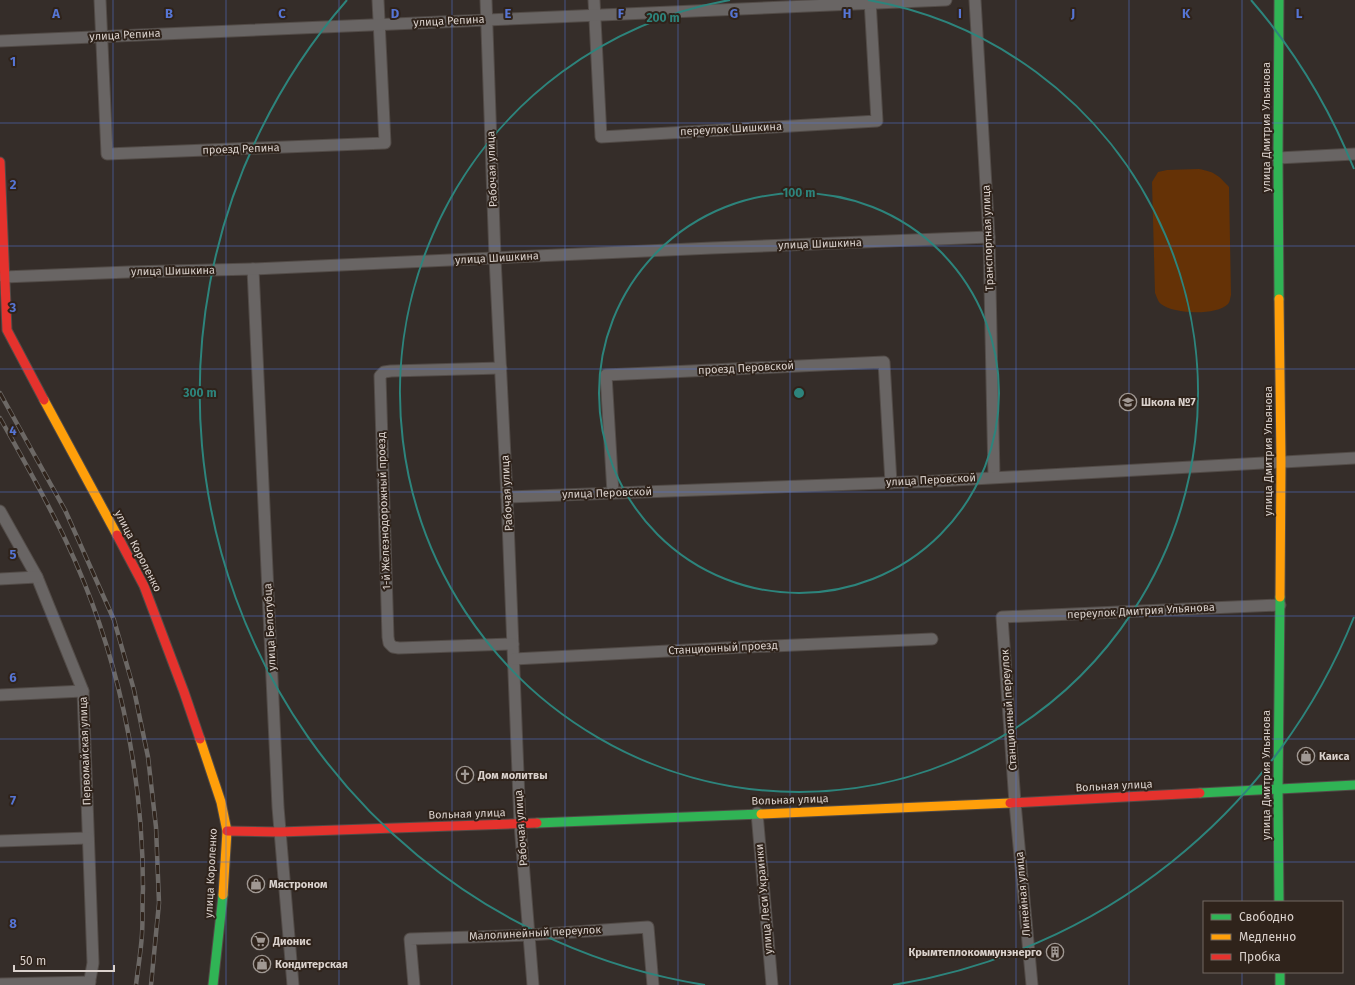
<svg xmlns="http://www.w3.org/2000/svg" width="1355" height="985" font-family="'Fira Sans',sans-serif">
<style>
.pitch{fill:#653206}
.lines{fill:none;stroke-linecap:round;stroke-linejoin:round}
.street-casing{stroke:#524b47;stroke-width:13}
.fast-casing{stroke:#524b47;stroke-width:11}
.slow-casing{stroke:#524b47;stroke-width:11}
.jam-casing{stroke:#524b47;stroke-width:11}
.street{stroke:#696564;stroke-width:11}
.fast{stroke:#30b455;stroke-width:9}
.slow{stroke:#ff9f0a;stroke-width:9}
.jam{stroke:#e5322d;stroke-width:9}
.rail-casing{stroke:#6c6865;stroke-width:4.5}
.rail{stroke:#2f231b;stroke-width:3;stroke-dasharray:9;stroke-linecap:butt}
.grid{fill:none;stroke:#5675d4;stroke-width:1;stroke-opacity:0.55}
.ring{fill:none;stroke:#2d847c;stroke-width:2}
.labels{text-anchor:middle;dominant-baseline:central;stroke-width:4;stroke-linejoin:round;paint-order:stroke}
.street-label{font-size:11px;fill:#dad1cc;stroke:#2f231b}
.poi-label{font-size:11px;font-weight:bold;fill:#dad1cc;stroke:#2f231b;text-anchor:start}
.grid-label{font-size:13px;text-anchor:middle;font-weight:bold;fill:#5675d4;stroke:#2f231b;stroke-width:4;stroke-linejoin:round;paint-order:stroke}
.centre{fill:#2d847c;stroke:#2f231b;stroke-width:2}
.ring-label{font-size:12px;text-anchor:middle;font-weight:bold;fill:#2d847c;stroke:#2f231b;stroke-width:4;stroke-linejoin:round;paint-order:stroke}
</style>
<rect width="100%" height="100%" fill="#352d29"/>
<path class="pitch" d="M1199,169C1215,172 1218,175 1229,187L1231,295C1230,298 1230,302 1228,304C1216,316 1173,314 1161,304C1158,302 1157,297 1155,293L1152,182L1158,172L1167,170Z"/>
<g class="lines">
<defs>
<g id="street">
<polyline points="100,0 107,154 385,143 378,0"/>
<polyline points="486,0 495,258 507,497 520,824 533,985"/>
<polyline points="594,0 601,137 877,121 870,0"/>
<polyline points="975,0 989,237 994,477"/>
<polyline points="0,41 946,0"/>
<polyline points="1278,158 1355,154"/>
<polyline points="253,269 278,807 293,985"/>
<polyline points="4,277 128,272 253,269 712,248 989,237"/>
<polyline points="501,368 391,371 384,372 380,376 388,637 389,643 393,647 399,648 513,644"/>
<polyline points="613,493 606,375 884,362 891,483"/>
<polyline points="507,497 937,481 1355,458"/>
<polyline points="0,511 37,577 83,691 93,963 89,985"/>
<polyline points="0,579 37,577"/>
<polyline points="514,659 726,648 932,639"/>
<polyline points="0,695 83,691"/>
<polyline points="757,813 772,985"/>
<polyline points="0,841 88,838"/>
<polyline points="0,984 90,982"/>
<polyline points="414,985 410,939 529,935 648,927 653,985"/>
<polyline points="1032,985 1015,803 1002,617 1280,605"/>
</g>
<g id="fast">
<polyline points="1279,0 1278,158 1279,299"/>
<polyline points="1200,793 1355,785"/>
<polyline points="537,823 761,814"/>
<polyline points="1279,902 1278,789 1280,597"/>
<polyline points="1280,972 1280,985"/>
<polyline points="213,985 223,895"/>
</g>
<g id="slow">
<polyline points="1279,299 1281,462 1280,597"/>
<polyline points="44,400 117,535"/>
<polyline points="200,739 221,802 227,831 223,895"/>
<polyline points="761,814 1010,803"/>
</g>
<g id="jam">
<polyline points="0,162 7,330 44,400"/>
<polyline points="117,535 144,586 184,692 200,739"/>
<polyline points="1010,803 1200,793"/>
<polyline points="227,831 280,832 537,823"/>
</g>
</defs>
<use href="#street" class="street-casing"/>
<use href="#fast" class="fast-casing"/>
<use href="#slow" class="slow-casing"/>
<use href="#jam" class="jam-casing"/>
<use href="#street" class="street"/>
<use href="#fast" class="fast"/>
<use href="#slow" class="slow"/>
<use href="#jam" class="jam"/>
<defs>
<g id="rail">
<polyline points="0,393 65,510 114,620 134,690 148,757 156,827 159,903 151,985"/>
<path d="M0,418C23,459 46,499 66,541C117,649 143,769 143,889C142,904 143,919 142,934C141,951 138,968 136,985"/>
</g>
</defs>
<use href="#rail" class="rail-casing"/>
<use href="#rail" class="rail"/>
</g>
<path class="grid" d="M113,0V985M226,0V985M339,0V985M452,0V985M565,0V985M678,0V985M790,0V985M903,0V985M1016,0V985M1129,0V985M1242,0V902M0,123H1355M0,246H1355M0,369H1355M0,492H1355M0,616H1355M0,739H1355M0,862H1355M1242,972V985"/>
<g class="ring">
<circle cx="799" cy="393" r="200"/>
<path d="M868 0A399 399 0 1 1 730 0"/>
<path d="M1354 617A599 599 0 0 1 893 985M705 985A599 599 0 0 1 347 0M1251 0A599 599 0 0 1 1354 169"/>
</g>
<defs>
<symbol id="school-ring" viewBox="-11 -11 22 22"><circle r="9.5" fill="#2f231b" stroke="#a09893" stroke-width="1.5"/><path d="M0-5L7-2L0 1L-7-2ZM-4 1L0 2.5L4 1V4Q0 6-4 4Z" fill="#a09893"/></symbol>
<symbol id="shop-ring" viewBox="-11 -11 22 22"><circle r="9.5" fill="#2f231b" stroke="#a09893" stroke-width="1.5"/><path d="M-5-2.5h2.3a2.7 3.5 0 0 1 5.4 0H5L5.5 6h-11ZM-1.5-2.5h3a1.5 2.3 0 0 0-3 0Z" fill="#a09893"/></symbol>
<symbol id="church-ring" viewBox="-11 -11 22 22"><circle r="9.5" fill="#2f231b" stroke="#a09893" stroke-width="1.5"/><path d="M-1.2-6h2.4v3.5h3.3v2.4h-3.3V6h-2.4V-.1h-3.3v-2.4h3.3Z" fill="#a09893"/></symbol>
<symbol id="supermarket-ring" viewBox="-11 -11 22 22"><circle r="9.5" fill="#2f231b" stroke="#a09893" stroke-width="1.5"/><path d="M-6-5.5h2.5l.6 2H6L4.5 2H-2.5L-4.4-4H-6ZM-1.5 3.2a1.3 1.3 0 1 0 .1 0ZM3 3.2a1.3 1.3 0 1 0 .1 0Z" fill="#a09893"/></symbol>
<symbol id="building-ring" viewBox="-11 -11 22 22"><circle r="9.5" fill="#2f231b" stroke="#a09893" stroke-width="1.5"/><path d="M-4-6H4V6H1V3H-1V6H-4ZM-2.5-4.3h1.7v1.8h-1.7ZM.8-4.3h1.7v1.8H.8ZM-2.5-1h1.7V.8h-1.7ZM.8-1h1.7V.8H.8Z" fill="#a09893"/></symbol>
</defs>
<g fill-rule="evenodd">
<use href="#school-ring" x="1118" y="392" width="20" height="20"/>
<use href="#shop-ring" x="1296" y="746" width="20" height="20"/>
<use href="#church-ring" x="455" y="765" width="20" height="20"/>
<use href="#shop-ring" x="246" y="874" width="20" height="20"/>
<use href="#supermarket-ring" x="250" y="931" width="20" height="20"/>
<use href="#building-ring" x="1045" y="942" width="20" height="20"/>
<use href="#shop-ring" x="252" y="954" width="20" height="20"/>
</g>
<g class="labels">
<g class="street-label">
<text transform="translate(449 21) rotate(-3)">улица Репина</text>
<text transform="translate(125 35) rotate(-3)">улица Репина</text>
<text transform="translate(1266 127) rotate(-90)">улица Дмитрия Ульянова</text>
<text transform="translate(731 129) rotate(-3)">переулок Шишкина</text>
<text transform="translate(241 149) rotate(-2)">проезд Репина</text>
<text transform="translate(492 169) rotate(-92)">Рабочая улица</text>
<text transform="translate(988 238) rotate(-92)">Транспортная улица</text>
<text transform="translate(820 244) rotate(-2)">улица Шишкина</text>
<text transform="translate(497 258) rotate(-3)">улица Шишкина</text>
<text transform="translate(173 271) rotate(-1)">улица Шишкина</text>
<text transform="translate(746 368) rotate(-3)">проезд Перовской</text>
<text transform="translate(1268 451) rotate(-90)">улица Дмитрия Ульянова</text>
<text transform="translate(931 480) rotate(-3)">улица Перовской</text>
<text transform="translate(507 493) rotate(-93)">Рабочая улица</text>
<text transform="translate(607 493) rotate(-2)">улица Перовской</text>
<text transform="translate(384 511) rotate(-92)">1-й Железнодорожный проезд</text>
<text transform="translate(138 551) rotate(63)">улица Короленко</text>
<text transform="translate(1141 611) rotate(-3)">переулок Дмитрия Ульянова</text>
<text transform="translate(270 627) rotate(-93)">улица Белогубца</text>
<text transform="translate(723 648) rotate(-3)">Станционный проезд</text>
<text transform="translate(1009 710) rotate(-94)">Станционный переулок</text>
<text transform="translate(85 751) rotate(-92)">Первомайская улица</text>
<text transform="translate(1266 775) rotate(-90)">улица Дмитрия Ульянова</text>
<text transform="translate(1114 786) rotate(-3)">Вольная улица</text>
<text transform="translate(790 800) rotate(-2)">Вольная улица</text>
<text transform="translate(467 814) rotate(-2)">Вольная улица</text>
<text transform="translate(521 828) rotate(-94)">Рабочая улица</text>
<text transform="translate(211 873) rotate(-87)">улица Короленко</text>
<text transform="translate(1023 894) rotate(-95)">Линейная улица</text>
<text transform="translate(764 899) rotate(-95)">улица Леси Украинки</text>
<text transform="translate(535 933) rotate(-3)">Малолинейный переулок</text>
</g>
<g class="poi-label">
<text x="1141" y="402">Школа №7</text>
<text x="1319" y="756">Каиса</text>
<text x="478" y="775">Дом молитвы</text>
<text x="269" y="884">Мястроном</text>
<text x="273" y="941">Дионис</text>
<text x="1042" y="952" text-anchor="end">Крымтеплокоммунэнерго</text>
<text x="275" y="964">Кондитерская</text>
</g>
</g>
<g class="grid-label">
<text x="56" y="18">A</text>
<text x="169" y="18">B</text>
<text x="282" y="18">C</text>
<text x="395" y="18">D</text>
<text x="508" y="18">E</text>
<text x="621" y="18">F</text>
<text x="734" y="18">G</text>
<text x="847" y="18">H</text>
<text x="960" y="18">I</text>
<text x="1073" y="18">J</text>
<text x="1186" y="18">K</text>
<text x="1299" y="18">L</text>
<text x="13" y="66">1</text>
<text x="13" y="189">2</text>
<text x="13" y="312">3</text>
<text x="13" y="435">4</text>
<text x="13" y="559">5</text>
<text x="13" y="682">6</text>
<text x="13" y="805">7</text>
<text x="13" y="928">8</text>
</g>
<circle cx="799" cy="393" r="6" class="centre"/>
<g class="ring-label">
<text x="663" y="22">200 m</text>
<text x="799" y="197">100 m</text>
<text x="200" y="397">300 m</text>
</g>
<rect x="1203" y="901" width="140" height="72" fill="#2f231b" stroke="#736962"/>
<rect x="1211" y="914" width="20" height="6" fill="#30b455" stroke="#736962"/>
<text x="1239" y="921" font-size="12" fill="#dad1cc">Свободно</text>
<rect x="1211" y="934" width="20" height="6" fill="#ff9f0a" stroke="#736962"/>
<text x="1239" y="941" font-size="12" fill="#dad1cc">Медленно</text>
<rect x="1211" y="954" width="20" height="6" fill="#e5322d" stroke="#736962"/>
<text x="1239" y="961" font-size="12" fill="#dad1cc">Пробка</text>
<path d="M14 965v6h100v-6" fill="none" stroke="#dad1cc" stroke-width="2"/>
<text x="20" y="965" font-size="12" fill="#dad1cc" stroke="#2f231b" stroke-width="3" paint-order="stroke">50 m</text>
</svg>
